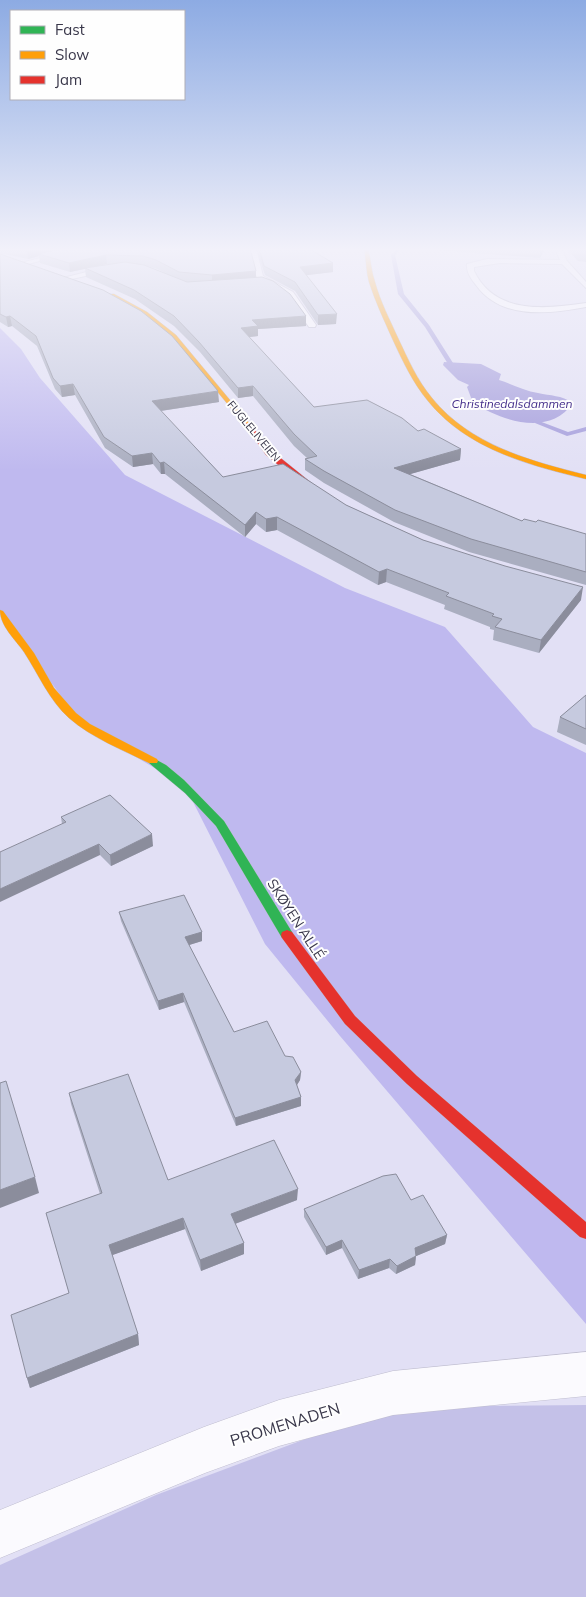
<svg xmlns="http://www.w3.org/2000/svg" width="586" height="1597" font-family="Mulish,sans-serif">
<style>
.green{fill:#c4c1e8}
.forest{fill:#bfb9ef}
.water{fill:#a59edc}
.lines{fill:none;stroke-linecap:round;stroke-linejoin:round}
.stream{fill:#a59edc;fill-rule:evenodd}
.lane-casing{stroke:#bfbdcf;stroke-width:2}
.street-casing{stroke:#bfbdcf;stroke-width:1}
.fast-casing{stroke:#bfbdcf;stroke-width:1}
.slow-casing{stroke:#bfbdcf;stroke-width:1}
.jam-casing{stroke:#bfbdcf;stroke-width:1}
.lane{fill:#fbfafe;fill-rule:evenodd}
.street{fill:#fbfafe;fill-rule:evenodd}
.fast{fill:#30b455;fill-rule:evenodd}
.slow{fill:#ff9f0a;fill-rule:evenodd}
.jam{fill:#e5322d;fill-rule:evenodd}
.wall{fill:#aaaec0;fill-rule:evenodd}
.shaded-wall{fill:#8b8d9c}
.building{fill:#c6cadf;stroke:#8b8d9c}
.labels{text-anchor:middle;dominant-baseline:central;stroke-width:4;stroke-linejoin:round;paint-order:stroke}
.far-street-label{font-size:11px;fill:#39374a;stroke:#fefefe}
.far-water-label{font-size:12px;font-style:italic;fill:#432d8a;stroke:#fefefe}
.street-label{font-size:14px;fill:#39374a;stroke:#fefefe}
.near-street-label{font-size:16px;fill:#39374a;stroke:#fefefe}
</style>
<rect width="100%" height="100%" fill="#e2e0f5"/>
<polygon class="green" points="586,1405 586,1597 0,1597 0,1565 156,1495 359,1419 471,1406"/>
<polygon class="forest" points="0,328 21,349 40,378 125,475 345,588 445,627 533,727 586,753 586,1324 340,1036 265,944 185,786 82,725 0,612"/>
<path class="water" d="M444,362L481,364L501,374L499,380C512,384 525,391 538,393C551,396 561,395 573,403C549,437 503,421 473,403L467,387L469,385L458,380L443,365Z"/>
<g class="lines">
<g class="stream">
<polygon points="398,248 402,248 395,255 404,294 429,325 453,363 452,364 448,364 425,327 398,294 391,255"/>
<polygon points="535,421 539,421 568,432 586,427 586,431 567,436 535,423"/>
</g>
<defs>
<g id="lane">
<polygon points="78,248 87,248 21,266 17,264"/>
<polygon points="250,248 256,248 263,276 293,292 316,325 315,327 309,327 287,296 257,279"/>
<path d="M555,248H561L567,261L586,282V288L562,264L500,263L474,267V271C495,315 546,309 586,303V307C548,314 501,320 476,285C471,279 466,272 467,264L487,259L560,260Z"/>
<polygon points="106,267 109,267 109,271 67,280 63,278"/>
</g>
<polygon id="street" points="586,1352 586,1396 393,1415 279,1446 205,1473 0,1558 0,1510 204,1427 279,1400 393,1371"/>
<polygon id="fast" points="153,758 166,765 184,780 224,821 292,932 293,935 292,938 282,938 216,826 185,793 149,763 148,761"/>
<g id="slow">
<path d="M364,248H368C371,259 371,271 375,282C380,301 390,320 398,338C408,359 417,380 432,398C470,445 530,461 586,475V479C528,465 467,449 428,401C413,383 402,360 392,338C384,320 375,301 369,282C366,271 366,259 364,248Z"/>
<polygon points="110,294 114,294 147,312 176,335 249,423 249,425 245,425 172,337 143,314 110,296"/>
<path d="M0,610L3,611L34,653L54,688L76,713L90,724L157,759L158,761L157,763H149C123,750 92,738 69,718C49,700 39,675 24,652C15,639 0,626 0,610Z"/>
</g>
<g id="jam">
<polygon points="245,423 249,423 272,451 314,485 314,489 308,489 266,455 244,424"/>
<polygon points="287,930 292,932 355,1016 417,1076 586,1222 586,1239 580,1237 407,1084 345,1024 282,938 281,935 282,932"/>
</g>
</defs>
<use href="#lane" class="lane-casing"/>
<use href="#street" class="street-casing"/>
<use href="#fast" class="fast-casing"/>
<use href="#slow" class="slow-casing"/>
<use href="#jam" class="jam-casing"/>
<use href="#lane" class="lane"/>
<use href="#street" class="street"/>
<use href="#fast" class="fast"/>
<use href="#slow" class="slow"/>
<use href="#jam" class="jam"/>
</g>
<g class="wall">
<path d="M0,248H251H250L256,278L306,326L258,329V336L249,337L314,407L418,431L461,449L460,460L410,474L522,521L536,522L586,534V585L469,552L394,522L324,483L305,470V459L307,458L294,446L253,396L238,398L200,352L174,326L135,299L86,277L85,269L70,272L40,263L39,256L28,259L0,253ZM107,264H112L91,267ZM144,265L157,269L165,273Z"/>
<polygon points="256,248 308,248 333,263 333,272 306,275 336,324 318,325 295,291 265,275"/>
<polygon points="409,248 545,248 540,258 410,248"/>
<polygon points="566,248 586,248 586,262 578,261"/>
<polygon points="0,254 219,402 161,411 223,477 346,505 423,540 581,600 539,653 493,640 494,630 490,629 490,627 444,609 445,605 386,582 378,585 277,530 266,532 256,524 245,537 165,474 161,474 153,464 133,467 105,448 75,395 62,397 55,389 37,346 12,326 8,327 0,322"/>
<polygon points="586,695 586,745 557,732 560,717"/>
<polygon points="61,817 153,846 111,866 100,855 62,824"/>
<polygon points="119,912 202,932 202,941 189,945 234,1032 285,1056 301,1072 300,1080 297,1085 301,1097 301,1106 236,1126 184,1002 159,1010 121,921"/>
<polygon points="69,1093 168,1180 297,1200 235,1224 244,1243 244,1254 201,1271 185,1229 112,1255 138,1334 139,1345 30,1388 27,1378 69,1293 46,1213 100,1194 71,1104"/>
<polygon points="411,1200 447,1235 445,1244 416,1256 415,1265 396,1274 389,1268 358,1279 342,1248 326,1255 304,1217 304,1209"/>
</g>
<g class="shaded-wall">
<polygon points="39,248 72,248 39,254 39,256 28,259 27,251"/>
<polygon points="541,248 545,248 540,258"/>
<polygon points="106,255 107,264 70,272 69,263"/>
<polygon points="333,263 333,272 300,276 300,267"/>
<polygon points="256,271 256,280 212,284 212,275"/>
<polygon points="337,314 336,324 318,325 318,315"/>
<polygon points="10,316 12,326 8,327 6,317"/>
<polygon points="306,316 306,326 258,329 258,336 241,338 241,328 252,320"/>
<polygon points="73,384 75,395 62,397 60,386"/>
<polygon points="253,386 253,396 238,398 238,388"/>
<polygon points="218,391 219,402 153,412 152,401"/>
<polygon points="461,449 460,460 393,479 394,468"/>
<polygon points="152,453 153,464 133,467 132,456"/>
<polygon points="164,462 165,474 161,474 160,463"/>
<polygon points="256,512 256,524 245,537 245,525"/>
<polygon points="277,517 277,530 266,532 266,519"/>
<polygon points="387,569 386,582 378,585 379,572"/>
<polygon points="583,587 581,600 539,653 541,640"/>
<polygon points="152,834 153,846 111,866 110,855"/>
<polygon points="99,844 100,855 0,902 0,889"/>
<polygon points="202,932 202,941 186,946 185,937"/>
<polygon points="183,993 184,1002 159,1010 158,1001"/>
<polygon points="301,1072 300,1080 295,1088 295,1080"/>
<polygon points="301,1097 301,1106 236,1126 235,1118"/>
<polygon points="35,1177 39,1193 0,1208 0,1190"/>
<polygon points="298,1189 297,1200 232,1225 231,1214"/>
<polygon points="183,1218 185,1229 110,1256 109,1245"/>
<polygon points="447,1235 445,1244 414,1257 415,1248"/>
<polygon points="342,1240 342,1248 326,1255 326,1247"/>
<polygon points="244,1243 244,1254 201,1271 200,1260"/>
<polygon points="416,1256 415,1265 396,1274 397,1266"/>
<polygon points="390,1259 389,1268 358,1279 359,1270"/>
<polygon points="138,1334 139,1345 30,1388 27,1378"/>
</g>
<g class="building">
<polygon points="14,248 39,248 27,251"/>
<polygon points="64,248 250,248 256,271 212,275 179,272 156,260 143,256 106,255 69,263 39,254"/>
<polygon points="259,248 308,248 333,263 300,267 337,314 318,315 295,282 264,266"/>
<polygon points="578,248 586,248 586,249 579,249"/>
<polygon points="0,254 103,290 141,311 172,336 218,391 152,401 223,477 283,464 346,505 423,540 505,566 583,587 541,640 495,627 502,619 492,616 494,614 446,596 449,593 387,569 379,572 277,517 266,519 256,512 245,525 164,462 160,463 152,453 132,456 104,437 73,384 60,386 53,378 36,336 10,316 6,317 0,314"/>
<polygon points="125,262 144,265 187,282 262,277 273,281 290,294 306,316 252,320 258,326 241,328 314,407 367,400 402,418 418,431 424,429 461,449 394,468 522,521 524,519 536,522 538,520 586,534 586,572 471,539 395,510 324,471 305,459 317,456 294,434 253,386 238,388 199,342 174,316 134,290 85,268"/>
<polygon points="586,695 586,729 560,717"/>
<polygon points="110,795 152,834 110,855 99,844 0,889 0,852 66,822 61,817"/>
<polygon points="184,895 202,932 185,937 234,1032 267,1021 285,1056 293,1057 301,1072 295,1080 301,1097 235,1118 183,993 158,1001 119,912"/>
<polygon points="128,1074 168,1180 274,1140 298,1189 231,1214 244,1243 200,1260 183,1218 109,1245 138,1334 27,1378 11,1315 69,1293 46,1213 102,1193 69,1093"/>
<polygon points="6,1081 35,1177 0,1190 0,1083"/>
<polygon points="396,1174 411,1200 423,1195 447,1235 415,1248 416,1256 397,1266 390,1259 359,1270 342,1240 326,1247 304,1209 383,1176"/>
</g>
<linearGradient id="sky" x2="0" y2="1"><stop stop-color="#8dabe3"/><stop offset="0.53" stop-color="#f2f1fa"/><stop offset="1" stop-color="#f2f1fa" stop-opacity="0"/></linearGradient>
<rect width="586" height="471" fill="url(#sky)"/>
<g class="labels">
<g class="far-street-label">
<text transform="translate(254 431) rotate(50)">FUGLELIVEIEN</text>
</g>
<g class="far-water-label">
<text x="512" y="403">Christinedalsdammen</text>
</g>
<g class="street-label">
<text transform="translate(296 919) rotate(57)">SKØYEN ALLÉ</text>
</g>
<g class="near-street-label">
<text transform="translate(285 1424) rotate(-17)">PROMENADEN</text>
</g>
</g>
<rect x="10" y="10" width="175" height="90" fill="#fefefe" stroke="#afaeb6"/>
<rect x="20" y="26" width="25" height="8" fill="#30b455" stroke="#afaeb6"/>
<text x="55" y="35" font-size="15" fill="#39374a">Fast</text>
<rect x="20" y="51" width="25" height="8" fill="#ff9f0a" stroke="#afaeb6"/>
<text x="55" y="60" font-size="15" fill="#39374a">Slow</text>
<rect x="20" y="76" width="25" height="8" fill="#e5322d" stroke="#afaeb6"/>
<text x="55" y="85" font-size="15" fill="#39374a">Jam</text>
</svg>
